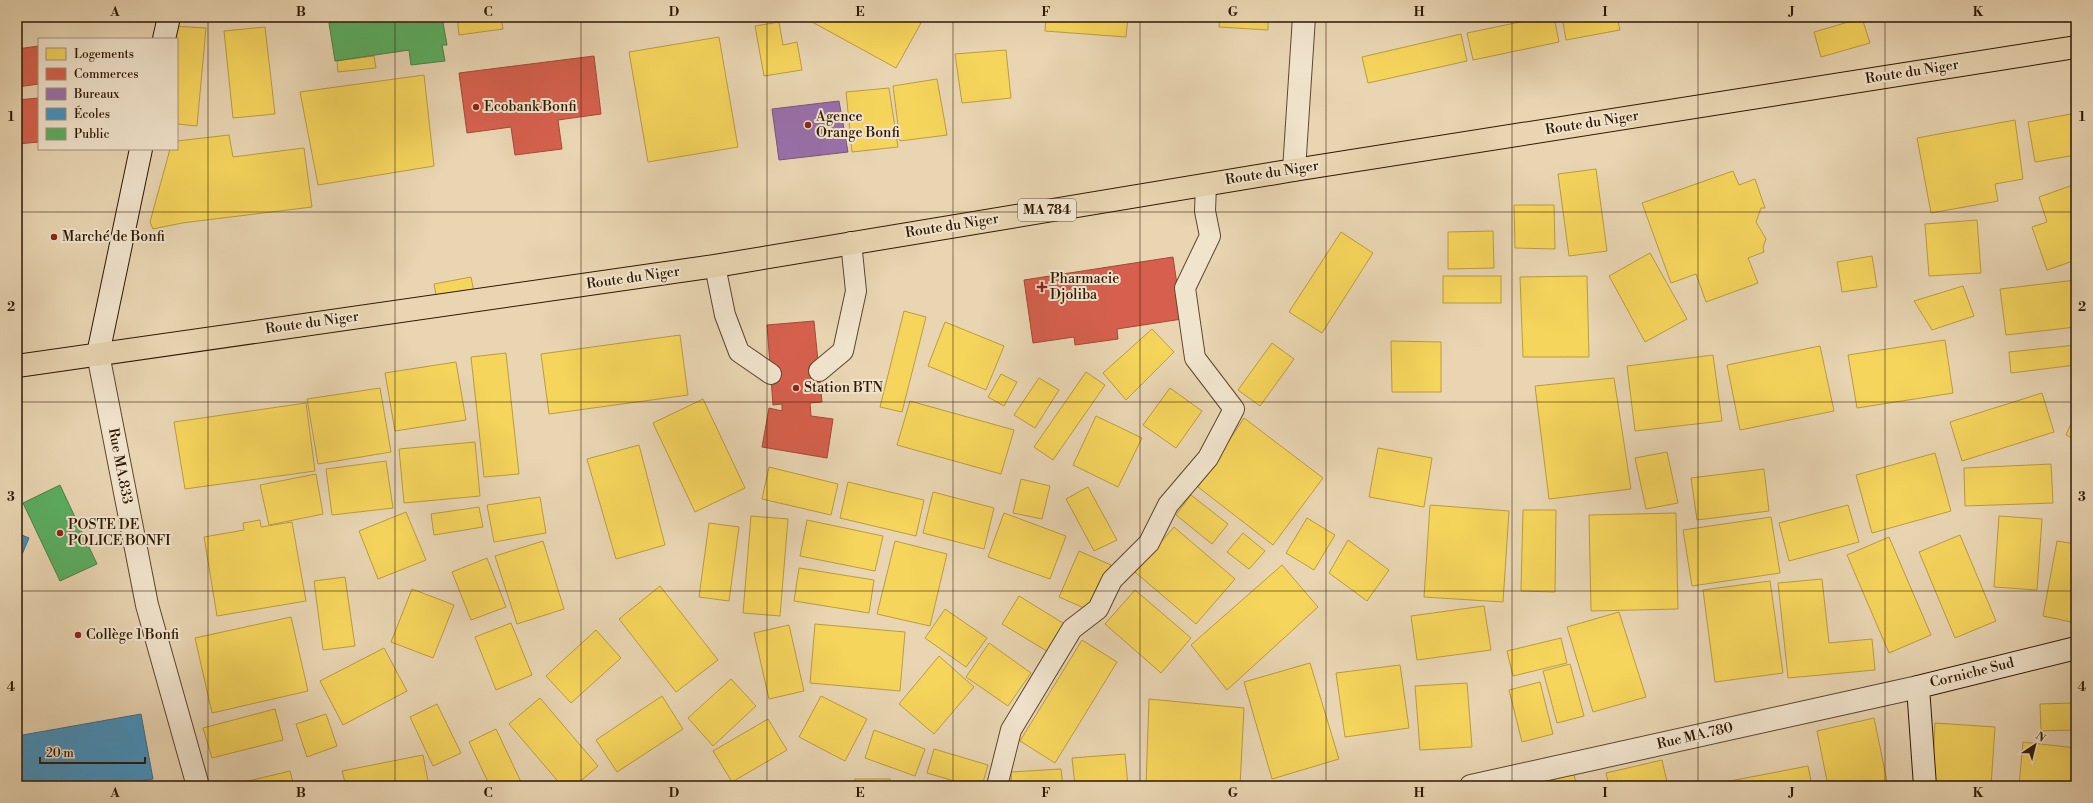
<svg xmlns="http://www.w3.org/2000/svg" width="2093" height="803" font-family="'Libre Bodoni',serif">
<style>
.homes{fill:#f6d55c;stroke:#ba9c41}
.shops{fill:#d6604d;stroke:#a44a36}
.offices{fill:#9970ab;stroke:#795578}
.schools{fill:#4393c3;stroke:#3d6e89}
.public{fill:#5aae61;stroke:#4d8144}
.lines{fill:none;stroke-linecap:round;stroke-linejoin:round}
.lane-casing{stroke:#5d462e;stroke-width:22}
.street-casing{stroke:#5d462e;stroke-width:24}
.secondary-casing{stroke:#2e1702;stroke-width:24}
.primary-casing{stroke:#2e1702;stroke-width:24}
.lane{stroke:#f1e4cd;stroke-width:20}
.street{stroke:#f1e4cd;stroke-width:22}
.secondary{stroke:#f1e4cd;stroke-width:22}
.primary{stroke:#e9d5b2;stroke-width:22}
.grid{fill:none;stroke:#2e1702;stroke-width:1;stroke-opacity:0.55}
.poi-dot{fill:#8f2418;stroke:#f1e4cd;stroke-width:1.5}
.labels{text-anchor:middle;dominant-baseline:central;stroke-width:4;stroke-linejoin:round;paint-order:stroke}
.shield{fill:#f1e4cd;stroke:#68543f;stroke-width:1}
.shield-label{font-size:13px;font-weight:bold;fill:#2e1702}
.street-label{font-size:14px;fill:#2e1702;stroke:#f1e4cd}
.poi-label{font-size:14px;fill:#2e1702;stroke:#f1e4cd;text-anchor:start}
.neatline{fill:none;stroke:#2e1702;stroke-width:1.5}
.grid-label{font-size:13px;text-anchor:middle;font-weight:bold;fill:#2e1702}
</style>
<rect width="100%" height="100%" fill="#e9d5b2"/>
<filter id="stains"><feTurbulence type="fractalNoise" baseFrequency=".005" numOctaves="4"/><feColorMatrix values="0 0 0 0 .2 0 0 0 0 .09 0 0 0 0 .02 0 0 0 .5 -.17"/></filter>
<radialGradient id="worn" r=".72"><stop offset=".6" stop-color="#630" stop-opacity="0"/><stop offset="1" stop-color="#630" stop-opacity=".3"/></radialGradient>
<g class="homes">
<polygon points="457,17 501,17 503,29 459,35"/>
<polygon points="803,17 910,17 921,23 896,68"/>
<polygon points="1046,17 1128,17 1126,37 1045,31"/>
<polygon points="1220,17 1268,17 1268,30 1219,27"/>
<polygon points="1544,17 1554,17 1559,42 1473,60 1467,33"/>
<polygon points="1562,17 1617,17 1620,30 1566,40"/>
<polygon points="1862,18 1870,43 1821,57 1814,32"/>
<polygon points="779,22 783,45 797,42 802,70 764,76 755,26"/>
<polygon points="172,26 206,28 197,126 177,124 177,39 171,39"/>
<polygon points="265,27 275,114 233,118 224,31"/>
<polygon points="1461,34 1467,61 1368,83 1362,57"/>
<polygon points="719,37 738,147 648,162 629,52"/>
<polygon points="1006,50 1011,98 962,103 955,54"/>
<polygon points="374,56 376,68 338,72 337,61"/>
<polygon points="424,75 434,166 318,185 300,92"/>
<polygon points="937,79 947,135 900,141 893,86"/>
<polygon points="889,88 898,147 852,152 846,92"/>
<polygon points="2076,113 2076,155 2035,162 2028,122"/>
<polygon points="2015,120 2023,179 1995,184 1998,201 1931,213 1917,138"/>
<polygon points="229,135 233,157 304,148 312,207 182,223 153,229 150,222 170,149 177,149 177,141"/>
<polygon points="1596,169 1607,251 1569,256 1558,174"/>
<polygon points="2076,169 2076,260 2047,270 2032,227 2047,222 2039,197 2076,184 2071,171"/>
<polygon points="1733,171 1739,185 1755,179 1765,208 1761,208 1756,222 1766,239 1763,247 1764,252 1748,258 1758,283 1706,302 1696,274 1671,283 1642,203"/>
<polygon points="1514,205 1554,205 1555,249 1515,248"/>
<polygon points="1977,220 1981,273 1929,276 1925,224"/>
<polygon points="1493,231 1494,268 1448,269 1448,232"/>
<polygon points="1341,232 1373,253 1322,333 1289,312"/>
<polygon points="1650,253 1687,319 1645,342 1609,276"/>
<polygon points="1872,256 1877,287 1842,292 1837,262"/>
<rect x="1443" y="276" width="58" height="27"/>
<polygon points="1587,276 1589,357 1523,357 1520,277"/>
<polygon points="471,277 474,292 437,300 434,284"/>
<polygon points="2076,280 2076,327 2006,335 2000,289"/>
<polygon points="1963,286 1974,316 1932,330 1914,301"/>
<polygon points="904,311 926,317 902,412 880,407"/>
<polygon points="945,322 1004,346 986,390 928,366"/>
<polygon points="1152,329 1174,352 1126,400 1103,373"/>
<polygon points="680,335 688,395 549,414 541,354"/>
<polygon points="1945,340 1953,393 1857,408 1848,355"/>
<polygon points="1391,341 1441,342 1441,392 1392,392"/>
<polygon points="1272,343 1294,359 1260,406 1238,390"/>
<polygon points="2076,345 2076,365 2011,373 2009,352"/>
<polygon points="1820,346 1834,411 1740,430 1727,365"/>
<polygon points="506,353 519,474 484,477 471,357"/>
<polygon points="1713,355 1722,421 1635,431 1627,366"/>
<polygon points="456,362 466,420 395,431 385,373"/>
<polygon points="1086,372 1105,385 1053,460 1034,447"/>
<polygon points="1001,374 1017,382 1004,406 988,397"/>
<polygon points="1039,378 1059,390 1035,428 1014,415"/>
<polygon points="1614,378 1631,489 1549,499 1535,386"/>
<polygon points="380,388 391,452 318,464 307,399"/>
<polygon points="1170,388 1202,411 1176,448 1143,425"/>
<polygon points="2042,393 2054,432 1962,461 1950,422"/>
<polygon points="703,399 745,488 695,512 653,423"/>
<polygon points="910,401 1014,430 1001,474 897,445"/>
<polygon points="306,403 315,471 185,489 174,422"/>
<polygon points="2076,412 2076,440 2066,435"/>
<polygon points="1096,416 1142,438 1118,487 1073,465"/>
<polygon points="1244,418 1323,478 1273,545 1198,487"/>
<polygon points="475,442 480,496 404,503 399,449"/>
<polygon points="639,445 665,545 616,559 587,459"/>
<polygon points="1378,448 1432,458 1424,507 1369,497"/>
<polygon points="1667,452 1678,503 1646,509 1635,458"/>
<polygon points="1935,453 1951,511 1872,533 1856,475"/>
<polygon points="386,461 393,508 332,515 326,469"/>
<polygon points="2051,464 2053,503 1965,506 1964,468"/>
<polygon points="769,467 838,484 831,515 762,499"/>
<polygon points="1764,469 1769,511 1697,520 1691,478"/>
<polygon points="316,474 323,514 269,525 260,485"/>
<polygon points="1021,479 1050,486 1042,519 1013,513"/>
<polygon points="848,482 924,500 916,536 840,518"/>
<polygon points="1088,487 1117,540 1094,551 1066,499"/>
<polygon points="933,492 994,508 984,549 923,533"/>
<polygon points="1191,495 1228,524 1212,544 1176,515"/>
<polygon points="540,497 546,533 494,542 487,505"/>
<polygon points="1430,505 1509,511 1503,602 1424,597"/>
<polygon points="1848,505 1859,542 1789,561 1779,523"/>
<polygon points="479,507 483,527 434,535 431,514"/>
<polygon points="1523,510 1556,510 1555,592 1521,591"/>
<polygon points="406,512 426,560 378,579 359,531"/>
<polygon points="1004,513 1066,536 1050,579 988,557"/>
<polygon points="1676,513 1678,609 1591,611 1589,515"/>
<polygon points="751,516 788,519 780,616 743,613"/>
<polygon points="1999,516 2042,519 2037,590 1994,587"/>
<polygon points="1771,517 1780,573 1692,586 1683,530"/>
<polygon points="1307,518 1335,535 1314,570 1286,553"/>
<polygon points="260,520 261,527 292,522 306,601 217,616 204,537 244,530 243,523"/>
<polygon points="807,520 883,536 875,571 800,556"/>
<polygon points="709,523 739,527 729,601 699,597"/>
<polygon points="1174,527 1235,579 1196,624 1135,572"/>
<polygon points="1243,533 1265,551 1249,569 1227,552"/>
<polygon points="1960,535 1996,621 1955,638 1919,552"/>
<polygon points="1889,537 1931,635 1889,653 1847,555"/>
<polygon points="1348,540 1389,570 1367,601 1329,573"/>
<polygon points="543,541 564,609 517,624 495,556"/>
<polygon points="895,541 947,554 930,626 877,614"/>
<polygon points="2057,541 2076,544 2076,623 2043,616"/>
<polygon points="1079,551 1111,565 1091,611 1059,597"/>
<polygon points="487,558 506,607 471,620 452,572"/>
<polygon points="1282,565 1318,607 1227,690 1191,645"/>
<polygon points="799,568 874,580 869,613 794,601"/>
<polygon points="345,577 355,646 323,650 314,581"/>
<polygon points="1822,579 1829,643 1872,639 1875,670 1788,678 1778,583"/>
<polygon points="1770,581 1783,673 1715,682 1703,590"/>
<polygon points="660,586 718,660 676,692 619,619"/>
<polygon points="412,589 454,605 433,658 391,642"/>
<polygon points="1135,590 1191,638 1161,673 1105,624"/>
<polygon points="1019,596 1071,628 1055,656 1002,624"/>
<polygon points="1484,606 1491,650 1417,660 1411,616"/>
<polygon points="945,609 987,638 966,667 925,638"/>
<polygon points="1619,612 1646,697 1593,712 1567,627"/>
<polygon points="291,617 308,691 212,713 195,638"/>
<polygon points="511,623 532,675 496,690 475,637"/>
<polygon points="815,624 905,632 900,691 810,683"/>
<polygon points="789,625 804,691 769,699 754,633"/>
<polygon points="596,630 621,658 571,703 546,676"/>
<polygon points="1561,638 1567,663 1513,676 1507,651"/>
<polygon points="1082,640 1117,662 1055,763 1020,741"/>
<polygon points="989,643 1031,673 1008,706 966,677"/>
<polygon points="384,648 407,691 343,725 320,681"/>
<polygon points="939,656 974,687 934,734 899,704"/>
<polygon points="1310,663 1339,759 1272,779 1244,682"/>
<polygon points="1570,664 1584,716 1557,723 1543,671"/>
<polygon points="1400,665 1409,728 1345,737 1336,673"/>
<polygon points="731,679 756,706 713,746 688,718"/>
<polygon points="1540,682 1553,734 1522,742 1509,690"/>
<polygon points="1467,683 1472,747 1420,750 1415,686"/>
<polygon points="662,696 683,729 617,772 596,740"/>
<polygon points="821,696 867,719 845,761 799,737"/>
<polygon points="540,698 598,766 575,786 562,786 509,724"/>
<polygon points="1149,699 1244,708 1240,786 1146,786"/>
<polygon points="2072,703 2073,730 2041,731 2040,704"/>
<polygon points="437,704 461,753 433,766 410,717"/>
<polygon points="275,709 283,740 212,758 203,728"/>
<polygon points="326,714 337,746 307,757 296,724"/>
<polygon points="1874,718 1888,786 1828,786 1817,731"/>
<polygon points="768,719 787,750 732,782 713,751"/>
<polygon points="1935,723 1995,727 1991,786 1932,782"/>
<polygon points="496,729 522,784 517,786 490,786 469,742"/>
<polygon points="874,730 925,749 915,776 865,758"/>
<polygon points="2023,742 2076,748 2074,786 2019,786"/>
<polygon points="934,749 988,765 982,786 971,786 927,773"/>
<polygon points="1125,754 1128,786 1075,786 1072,758"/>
<polygon points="423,755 429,786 346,786 342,771"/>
<polygon points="1662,760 1668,786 1609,786 1606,773"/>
<polygon points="1808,766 1812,786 1704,786"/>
<polygon points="1572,767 1577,786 1517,786"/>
<polygon points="1061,769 1063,786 1012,786 1011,772"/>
<polygon points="290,771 294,786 227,786"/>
<rect x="855" y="779" width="35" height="7"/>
</g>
<g class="shops">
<polygon points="39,46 39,84 17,87 17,49"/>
<polygon points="594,56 601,114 558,120 562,149 515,155 511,127 467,133 459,73"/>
<polygon points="39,98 39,142 17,144 17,100"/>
<polygon points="1173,257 1182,319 1117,329 1118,339 1075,345 1074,337 1033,343 1024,280"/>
<polygon points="814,321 822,402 810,403 811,416 833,419 827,458 762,447 769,408 782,411 782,404 773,405 767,325"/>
</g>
<polygon class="offices" points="839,101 848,152 779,160 772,109"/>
<g class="schools">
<polygon points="17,533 29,538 17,566"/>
<polygon points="141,714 153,779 115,786 17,786 17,736"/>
</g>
<g class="public">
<polygon points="328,17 442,17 447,45 442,45 445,61 411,65 409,50 335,61"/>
<polygon points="60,485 97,564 60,581 23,503"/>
</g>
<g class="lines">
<defs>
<g id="lane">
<polyline points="715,266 725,315 739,352 771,374"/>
<polyline points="819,371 843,351 856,291 851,242"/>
<polyline points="997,786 1011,730 1072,629 1098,609 1112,580 1149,543 1168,505 1208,458 1234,409 1195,358 1185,288 1210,236 1205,211 1206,185"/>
</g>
<g id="street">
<polyline points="1294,170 1304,17"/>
<polyline points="98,354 147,605 198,786"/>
<polyline points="1471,786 1918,687"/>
</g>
<g id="secondary">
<polyline points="164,39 169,17"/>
<polyline points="98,354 141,149"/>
<polyline points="1925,786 1918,687 2076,648"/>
</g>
<polyline id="primary" points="17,366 715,266 1294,170 2076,47"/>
</defs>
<use href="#lane" class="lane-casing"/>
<use href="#street" class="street-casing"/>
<use href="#secondary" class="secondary-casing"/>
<use href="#primary" class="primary-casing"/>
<use href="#lane" class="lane"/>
<use href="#street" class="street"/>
<use href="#secondary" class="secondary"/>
<use href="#primary" class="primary"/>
</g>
<path class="grid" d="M208,17V786M395,17V786M581,17V786M767,17V786M953,17V786M1140,17V786M1326,17V786M1512,17V786M1698,17V786M1885,17V786M17,212H2076M17,402H2076M17,591H2076"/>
<g class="poi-dot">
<circle cx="476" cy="107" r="4"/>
<circle cx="808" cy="125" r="4"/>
<circle cx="54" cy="237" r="4"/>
<path d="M1040 281h4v4h4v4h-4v4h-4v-4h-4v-4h4z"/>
<circle cx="796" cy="388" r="4"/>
<circle cx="60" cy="533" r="4"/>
<circle cx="78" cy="635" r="4"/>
</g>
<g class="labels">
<rect class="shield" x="1018" y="199" width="58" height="22" rx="3"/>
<g class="shield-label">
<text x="1047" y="210">MA 784</text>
</g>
<g class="street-label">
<text transform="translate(1912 72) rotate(-9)">Route du Niger</text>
<text transform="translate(1592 123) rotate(-9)">Route du Niger</text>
<text transform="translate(1272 173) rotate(-9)">Route du Niger</text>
<text transform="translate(952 226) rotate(-9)">Route du Niger</text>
<text transform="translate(633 278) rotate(-8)">Route du Niger</text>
<text transform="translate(312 323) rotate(-8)">Route du Niger</text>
<text transform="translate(120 466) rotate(79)">Rue MA.833</text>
<text transform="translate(1972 673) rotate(-14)">Corniche Sud</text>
<text transform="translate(1695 736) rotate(-13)">Rue MA.780</text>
</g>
<g class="poi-label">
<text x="484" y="107">Ecobank Bonfi</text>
<text x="816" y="117">Agence<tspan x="816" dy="16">Orange Bonfi</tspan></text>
<text x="62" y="237">Marché de Bonfi</text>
<text x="1050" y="279">Pharmacie<tspan x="1050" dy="16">Djoliba</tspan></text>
<text x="804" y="388">Station BTN</text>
<text x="68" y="525">POSTE DE<tspan x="68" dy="16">POLICE BONFI</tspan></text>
<text x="86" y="635">Collège 1 Bonfi</text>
</g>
</g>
<rect width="2093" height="803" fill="none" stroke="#e9d5b2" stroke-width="44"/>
<rect x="38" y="38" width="140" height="112" fill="#f1e4cd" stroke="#a3927c"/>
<rect x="46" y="48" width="20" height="12" fill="#f6d55c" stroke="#a3927c"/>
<text x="74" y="58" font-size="12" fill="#2e1702">Logements</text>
<rect x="46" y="68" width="20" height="12" fill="#d6604d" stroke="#a3927c"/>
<text x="74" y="78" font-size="12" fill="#2e1702">Commerces</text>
<rect x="46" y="88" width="20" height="12" fill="#9970ab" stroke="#a3927c"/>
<text x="74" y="98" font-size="12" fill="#2e1702">Bureaux</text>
<rect x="46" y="108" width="20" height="12" fill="#4393c3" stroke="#a3927c"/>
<text x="74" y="118" font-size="12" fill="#2e1702">Écoles</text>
<rect x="46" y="128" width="20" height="12" fill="#5aae61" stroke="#a3927c"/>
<text x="74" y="138" font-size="12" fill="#2e1702">Public</text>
<g transform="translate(2035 745) rotate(35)" stroke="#f1e4cd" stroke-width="3" paint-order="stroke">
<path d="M0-3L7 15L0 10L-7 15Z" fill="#2e1702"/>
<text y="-6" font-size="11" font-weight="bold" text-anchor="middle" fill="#2e1702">N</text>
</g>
<path d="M40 757v6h105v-6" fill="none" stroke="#2e1702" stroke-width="2"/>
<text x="46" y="757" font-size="12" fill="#2e1702" stroke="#f1e4cd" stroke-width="3" paint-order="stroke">20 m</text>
<rect x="22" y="22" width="2049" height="759" class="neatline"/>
<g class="grid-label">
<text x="115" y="16">A</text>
<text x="301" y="16">B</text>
<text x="488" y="16">C</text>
<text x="674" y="16">D</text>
<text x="860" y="16">E</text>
<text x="1046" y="16">F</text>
<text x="1233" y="16">G</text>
<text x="1419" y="16">H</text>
<text x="1605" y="16">I</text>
<text x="1792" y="16">J</text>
<text x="1978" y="16">K</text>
<text x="11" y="121">1</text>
<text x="2082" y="121">1</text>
<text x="11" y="311">2</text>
<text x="2082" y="311">2</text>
<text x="11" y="501">3</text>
<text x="2082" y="501">3</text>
<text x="11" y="691">4</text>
<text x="2082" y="691">4</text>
<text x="115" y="797">A</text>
<text x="301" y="797">B</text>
<text x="488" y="797">C</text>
<text x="674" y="797">D</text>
<text x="860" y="797">E</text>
<text x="1046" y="797">F</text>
<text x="1233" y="797">G</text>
<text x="1419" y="797">H</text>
<text x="1605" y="797">I</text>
<text x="1792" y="797">J</text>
<text x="1978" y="797">K</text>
</g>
<rect width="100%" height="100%" filter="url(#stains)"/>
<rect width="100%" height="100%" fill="url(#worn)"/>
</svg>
